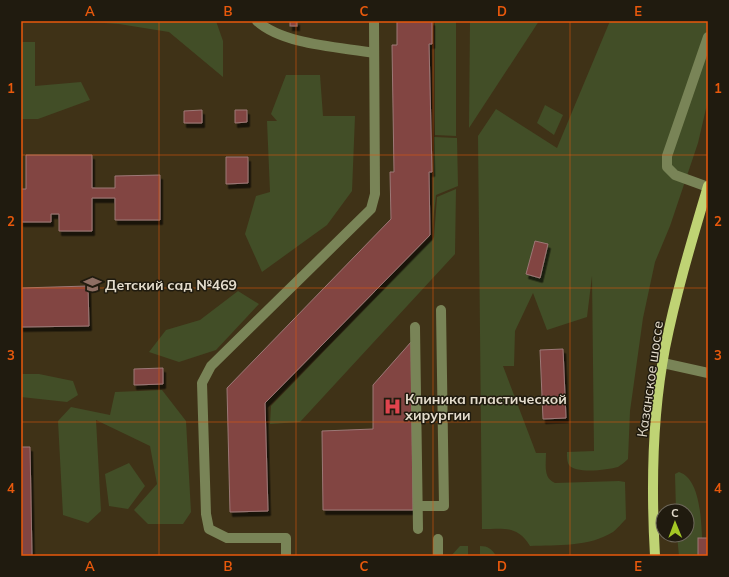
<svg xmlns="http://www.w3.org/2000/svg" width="729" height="577" font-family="Mulish,sans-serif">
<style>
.green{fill:#424e27}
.building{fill:#824443;stroke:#9c7876;filter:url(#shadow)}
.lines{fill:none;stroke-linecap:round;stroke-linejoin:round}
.minor{stroke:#798457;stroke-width:10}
.major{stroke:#bfd374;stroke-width:10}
.grid{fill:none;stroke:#e8590c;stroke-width:1;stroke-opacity:0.55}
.labels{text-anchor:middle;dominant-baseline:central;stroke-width:3;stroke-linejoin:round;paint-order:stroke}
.poi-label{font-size:14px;font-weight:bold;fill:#e4dccc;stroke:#201b0f;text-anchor:start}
.street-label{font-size:14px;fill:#e4dccc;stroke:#201b0f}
.neatline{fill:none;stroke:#e8590c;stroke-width:1.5}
.grid-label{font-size:13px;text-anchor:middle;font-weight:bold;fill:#e8590c}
</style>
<defs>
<filter id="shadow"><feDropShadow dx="2.5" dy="4.5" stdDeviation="0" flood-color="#0009"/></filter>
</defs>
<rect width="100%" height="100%" fill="#3f3217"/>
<g class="green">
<polygon points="75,21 216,21 223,41 223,77 169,32 119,24"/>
<polygon points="435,21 456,21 456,136 435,135"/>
<polygon points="470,21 539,21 469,128"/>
<path d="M610,21H708V100L698,143L670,226L655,262L643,318L630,411L628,459C625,462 621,465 618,467C608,470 575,474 569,465C567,462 567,456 567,452L594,451L592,276L587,317L547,330L533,293L515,331L514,366H503L536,453H546C546,465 543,478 555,483L619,481L625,482L626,519C622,523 617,529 613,532C589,547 557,545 530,546C517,525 504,529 482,529L478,136L496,109L557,148Z"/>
<polygon points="21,42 35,42 35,86 81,82 90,100 38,119 21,119"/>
<polygon points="286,75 320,75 323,116 355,116 352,191 327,225 262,272 245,234 256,196 270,192 267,121 277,121 271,114"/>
<polygon points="545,105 563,115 554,135 537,123"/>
<polygon points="434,137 457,138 458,186 436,195 432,230"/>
<polygon points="456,189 455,254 300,422 270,424 271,406 434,237 437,197"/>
<polygon points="238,291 259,304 216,350 179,362 149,352 166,330 200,320"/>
<polygon points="21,374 39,374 73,381 78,395 67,402 21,397"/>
<polygon points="162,390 186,421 191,512 183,524 148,524 134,510 157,484 150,446 96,420 101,511 88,523 63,515 58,421 71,407 110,415 115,392"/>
<polygon points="129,463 145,486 128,509 109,506 105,474"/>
<path d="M679,472C704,480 701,534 703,556H679L677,535H687V511H676L675,474Z"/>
<polygon points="460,546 468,546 468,556 451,556"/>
<path d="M480,546C488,546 492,549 496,556H480Z"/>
</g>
<g class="building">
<rect x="290" y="21" width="7" height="5"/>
<polygon points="397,21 432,21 432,44 429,44 432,172 429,172 430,235 265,403 268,511 230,512 227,388 391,219 390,172 394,172 392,45 397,45"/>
<polygon points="202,110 202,123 184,123 184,111"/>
<polygon points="235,110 247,110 247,122 235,123"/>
<polygon points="26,155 92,155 92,188 115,188 115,176 160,175 160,220 115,220 115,198 92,198 92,231 59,231 59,214 51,214 51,222 21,222 21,189 26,189"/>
<polygon points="226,157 248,157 248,183 226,184"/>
<polygon points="535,241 548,244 540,278 526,274"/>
<polygon points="88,286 89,326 21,327 21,288"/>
<polygon points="411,342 413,510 323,510 322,431 373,429 373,385"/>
<polygon points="563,349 566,418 543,419 540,350"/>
<polygon points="163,368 163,384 134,385 134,369"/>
<polygon points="21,447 30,447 32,556 21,556"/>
<rect x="698" y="538" width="10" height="18"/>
</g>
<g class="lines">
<g class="minor">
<path d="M257,21C283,45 340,47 374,53"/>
<polyline points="708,37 667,156 667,167 675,175 708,187"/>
<polyline points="415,327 418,529"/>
<polyline points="663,363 708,373"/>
<polyline points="418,506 444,506 441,310"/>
<polyline points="438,539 438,556"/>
<polyline points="286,556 286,538 227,538 209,529 206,514 202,383 211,366 371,209 375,194 374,21"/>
</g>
<path class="major" d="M655,556C651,487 652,416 665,348C676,293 692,240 708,186"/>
</g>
<path class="grid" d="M159,21V556M296,21V556M433,21V556M570,21V556M21,155H708M21,288H708M21,422H708"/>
<defs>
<symbol id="school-bare" viewBox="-9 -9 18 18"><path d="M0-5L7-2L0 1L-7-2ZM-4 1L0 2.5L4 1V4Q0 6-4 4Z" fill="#8d6e63" stroke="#201b0f" stroke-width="2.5" paint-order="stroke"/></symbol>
<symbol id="hospital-bare" viewBox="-9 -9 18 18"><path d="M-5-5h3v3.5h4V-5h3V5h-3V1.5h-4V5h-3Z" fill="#e0444e" stroke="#201b0f" stroke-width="2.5" paint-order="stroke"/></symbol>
</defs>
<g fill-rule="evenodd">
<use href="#school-bare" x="80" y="272" width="25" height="25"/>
<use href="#hospital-bare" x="380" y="394" width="25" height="25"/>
</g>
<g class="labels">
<g class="poi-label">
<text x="105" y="285">Детский сад №469</text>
<text x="405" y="399">Клиника пластической<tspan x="405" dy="16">хирургии</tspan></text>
</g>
<g class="street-label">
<text transform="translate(650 379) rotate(-82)">Казанское шоссе</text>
</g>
</g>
<rect width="729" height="577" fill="none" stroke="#201b0f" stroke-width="44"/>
<g transform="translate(675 523) rotate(359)"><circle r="19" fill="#201b0f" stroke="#6e685b"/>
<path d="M0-3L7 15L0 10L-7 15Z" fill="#a4c825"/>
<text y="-6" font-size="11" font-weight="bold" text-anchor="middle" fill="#e4dccc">С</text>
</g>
<rect x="22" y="22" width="685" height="533" class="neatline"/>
<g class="grid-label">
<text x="90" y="16">A</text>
<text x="228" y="16">B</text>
<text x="364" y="16">C</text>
<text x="502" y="16">D</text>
<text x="638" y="16">E</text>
<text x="11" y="93">1</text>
<text x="718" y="93">1</text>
<text x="11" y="226">2</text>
<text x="718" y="226">2</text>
<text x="11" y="360">3</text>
<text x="718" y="360">3</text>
<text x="11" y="493">4</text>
<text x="718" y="493">4</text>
<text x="90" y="571">A</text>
<text x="228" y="571">B</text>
<text x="364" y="571">C</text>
<text x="502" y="571">D</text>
<text x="638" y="571">E</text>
</g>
</svg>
